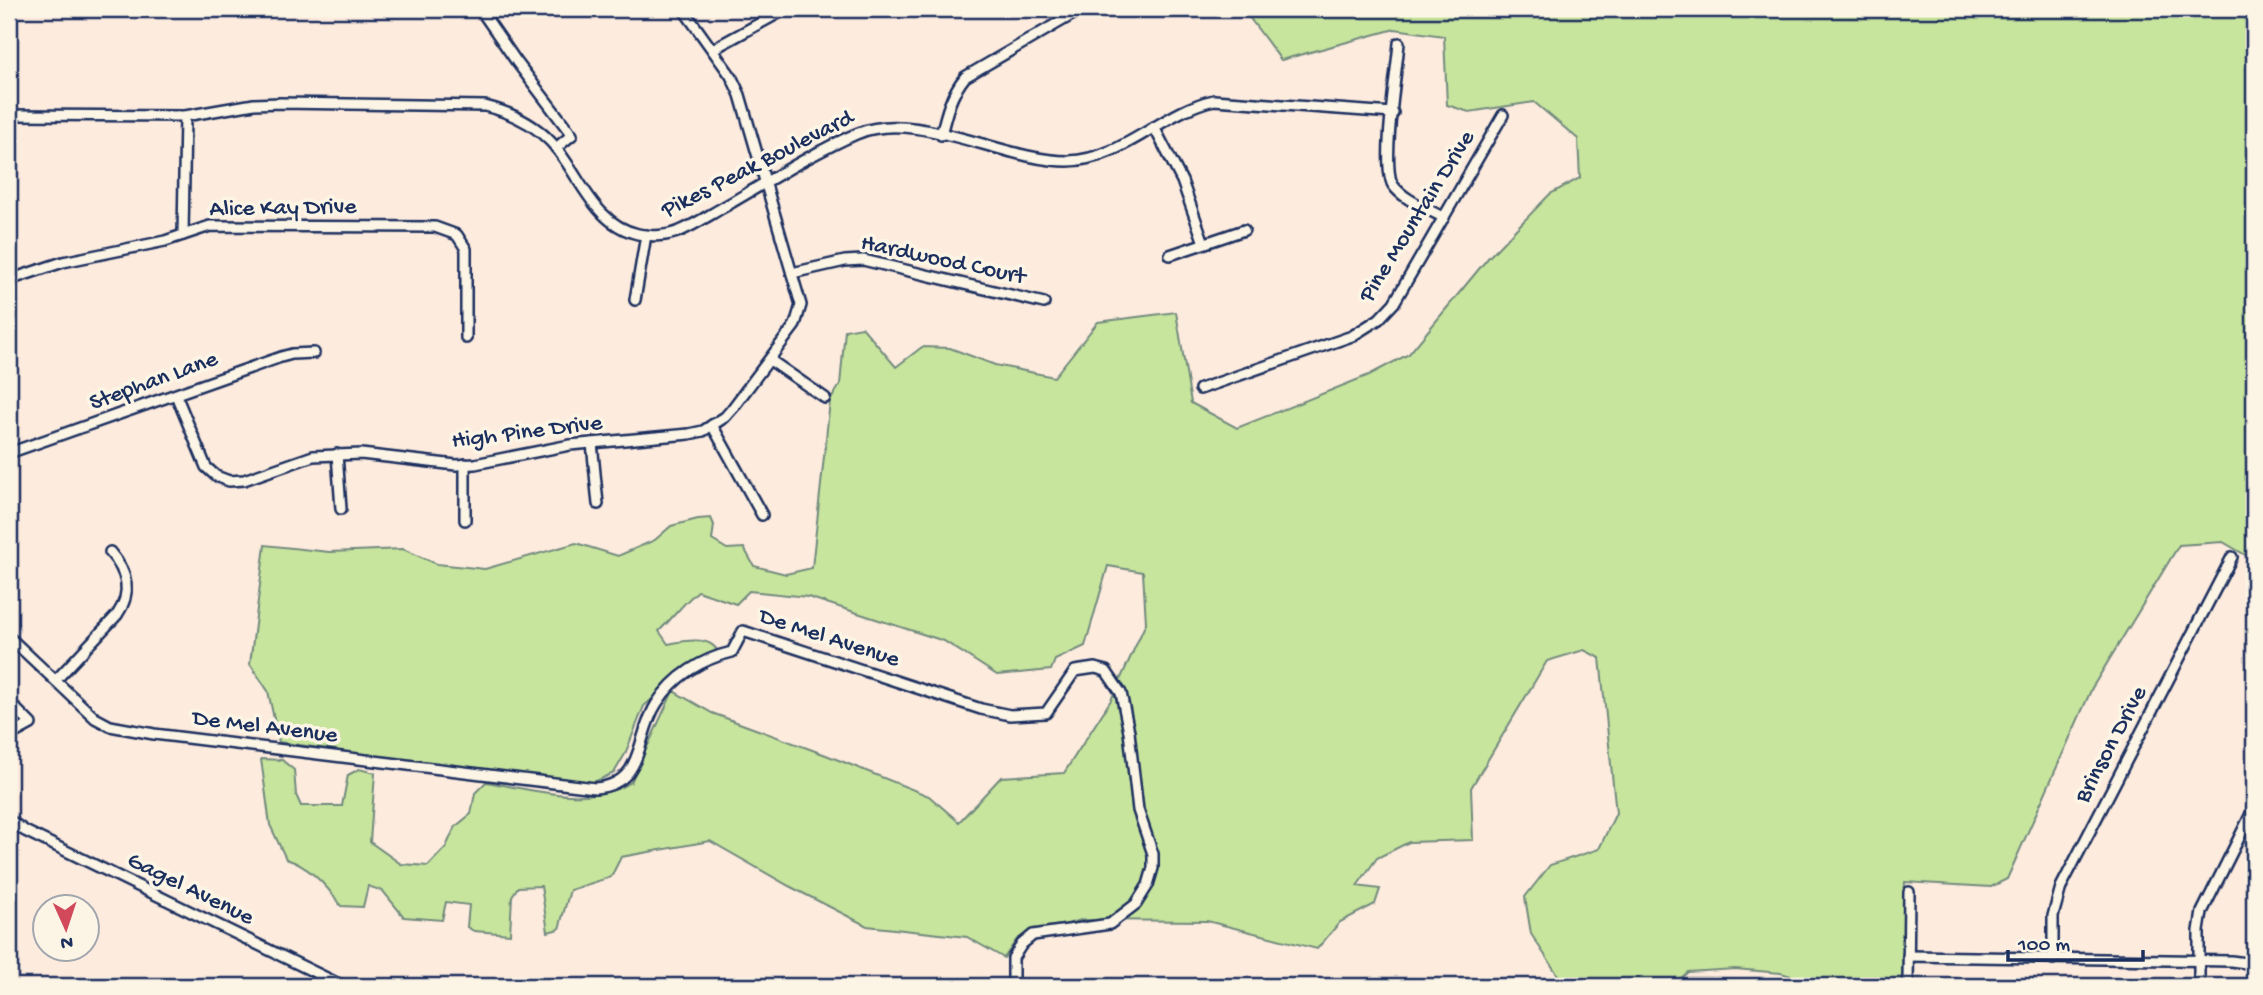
<svg xmlns="http://www.w3.org/2000/svg" width="2263" height="995" font-family="'Gochi Hand',sans-serif">
<style>
.green{fill:#c8e59d;stroke:#728a7e;stroke-width:2}
.lines{fill:none;stroke-linecap:round;stroke-linejoin:round}
.minor-casing{stroke:#1b2f5e;stroke-width:14}
.minor{stroke:#fcf5e5;stroke-width:9}
.labels{text-anchor:middle;dominant-baseline:central;stroke-width:7;stroke-linejoin:round;paint-order:stroke}
.street-label{font-size:24px;fill:#1b2f5e;stroke:#fcf5e5}
</style>
<rect width="100%" height="100%" fill="#fdebdd"/>
<filter id="ink" filterUnits="userSpaceOnUse"><feTurbulence type="fractalNoise" baseFrequency=".0143" numOctaves="2"/><feDisplacementMap in="SourceGraphic" scale="14" xChannelSelector="R" yChannelSelector="G"/><feConvolveMatrix kernelMatrix="1 2 1 2 8 2 1 2 1" color-interpolation-filters="sRGB"/></filter>
<g filter="url(#ink)">
<path class="green" d="M1243,9H2254V560L2223,542L2179,545L2092,688L2007,879L1991,887L1905,882L1902,986H1824L1781,973L1735,969L1688,972L1672,986H1565L1531,934L1525,897L1550,865L1599,849L1616,813L1600,658L1584,650L1547,661L1471,788L1473,840L1409,842L1377,858L1357,886L1380,889L1375,904L1340,922L1317,949L1207,921L1081,920L1017,939L1004,958L967,937L867,926L789,886L710,841L621,857L611,877L570,890L559,929L548,932L541,886L518,887L512,896L510,934L474,931L467,927L469,905L446,902L442,920L404,917L383,891L368,886L363,907L341,906C328,887 309,866 286,859L270,825L261,759L282,760L294,770L296,795L301,806H342L348,775L359,769L375,773L370,842L401,864L428,866L446,847L455,827L471,814L475,793L486,782C532,789 588,808 631,782L673,691L712,713L826,755L929,796L959,822L1001,777L1064,773L1111,700L1146,623L1143,572L1108,566L1085,646L1055,660L1051,670L997,675L944,641L808,597L749,591L736,604L698,591C683,603 673,618 659,631L668,644C683,641 710,635 718,652L690,666L644,706L625,754L614,773L587,785L558,783L279,742L268,691L250,664L265,545L329,552L403,549L437,564L485,569L576,543L618,556L655,540L671,526L698,519L711,518L714,525L712,540L727,549L744,548L754,566L786,574L812,568L830,401L840,385L845,330L862,327L896,367L922,347L950,348L995,365L1054,377L1098,322L1176,312L1191,403L1237,428L1369,375L1409,354L1488,258L1550,194L1580,178L1578,139L1534,102L1469,112L1447,105L1444,36L1395,29L1281,60Z"/>
<g class="lines">
<defs>
<g id="minor">
<polyline points="480,9 516,61 572,135 556,148"/>
<path d="M1399,43C1397,69 1381,167 1393,185C1403,200 1429,209 1444,218"/>
<polyline points="713,49 786,9"/>
<path d="M9,115L185,116L254,104L280,103L485,106C509,112 532,122 550,141C579,171 592,224 638,234C651,237 668,236 680,231C694,225 708,216 722,208C766,183 810,154 856,134C916,108 1003,161 1068,161C1123,160 1163,111 1214,100L1393,113"/>
<polyline points="1154,127 1182,181 1204,243"/>
<path d="M941,135C946,114 951,94 965,77L1082,9"/>
<polyline points="183,235 185,116"/>
<polyline points="1170,255 1244,230"/>
<polyline points="792,273 845,261 863,260 1044,303"/>
<polyline points="9,280 63,262 165,241 210,226 435,227 457,235 466,249 466,338"/>
<polyline points="635,300 646,235"/>
<polyline points="770,360 825,398"/>
<polyline points="1200,389 1352,336 1379,319 1394,303 1503,115"/>
<polyline points="176,395 206,467 216,476 229,481 244,480 313,456 361,454 456,465 475,464 570,445 689,434 703,431 725,417 732,409 795,325 801,305 740,95 731,76 683,9"/>
<polyline points="712,425 762,515"/>
<polyline points="592,443 598,504"/>
<polyline points="9,453 281,357 292,354 314,353"/>
<polyline points="337,454 341,509"/>
<polyline points="465,464 465,520"/>
<path d="M9,637L95,718L110,726L154,734L595,788C646,784 635,736 657,703C674,676 702,659 732,652L743,631L981,709L1010,715L1046,713L1075,671L1095,668L1106,671L1121,693L1129,732L1138,810L1153,854V868L1148,885L1136,904L1110,924L1033,935L1022,944L1013,958V986"/>
<path d="M56,680L117,615C133,592 127,572 110,552"/>
<polyline points="9,702 31,724 9,736"/>
<polyline points="9,820 25,831 343,986"/>
<polyline points="1908,956 2231,961 2254,964"/>
<polyline points="2053,959 2053,916 2061,887 2232,557"/>
<polyline points="1908,986 1909,892"/>
<polyline points="2199,986 2199,931 2202,912 2254,808"/>
</g>
</defs>
<use href="#minor" class="minor-casing"/>
<use href="#minor" class="minor"/>
</g>
</g>
<g class="labels">
<g class="street-label">
<text transform="translate(758 165) rotate(-27)">Pikes Peak Boulevard</text>
<text transform="translate(283 209) rotate(-1)">Alice Kay Drive</text>
<text transform="translate(1418 217) rotate(-58)">Pine Mountain Drive</text>
<text transform="translate(943 261) rotate(12)">Hardwood Court</text>
<text transform="translate(154 382) rotate(-20)">Stephan Lane</text>
<text transform="translate(527 433) rotate(-7)">High Pine Drive</text>
<text transform="translate(829 639) rotate(18)">De Mel Avenue</text>
<text transform="translate(265 728) rotate(7)">De Mel Avenue</text>
<text transform="translate(2112 745) rotate(-62)">Brinson Drive</text>
<text transform="translate(190 890) rotate(26)">Gagel Avenue</text>
</g>
</g>
<rect width="2263" height="995" fill="none" stroke="#fcf5e5" stroke-width="35"/>
<rect x="18" y="18" width="2228" height="960" fill="none" stroke="#1b2f5e" stroke-width="2.5" filter="url(#ink)"/>
<g transform="translate(66 928) rotate(177)"><circle r="33" fill="#fcf5e5" stroke="#a2a6af" stroke-width="2"/>
<path d="M0-5L12 26L0 18L-12 26Z" fill="#d1495b"/>
<text y="-10" font-size="19" font-weight="bold" text-anchor="middle" fill="#1b2f5e">N</text>
</g>
<path d="M2008 950v10h135v-10" fill="none" stroke="#1b2f5e" stroke-width="3.5"/>
<text x="2018" y="950" font-size="21" fill="#1b2f5e" stroke="#fcf5e5" stroke-width="5" paint-order="stroke">100 m</text>
</svg>
